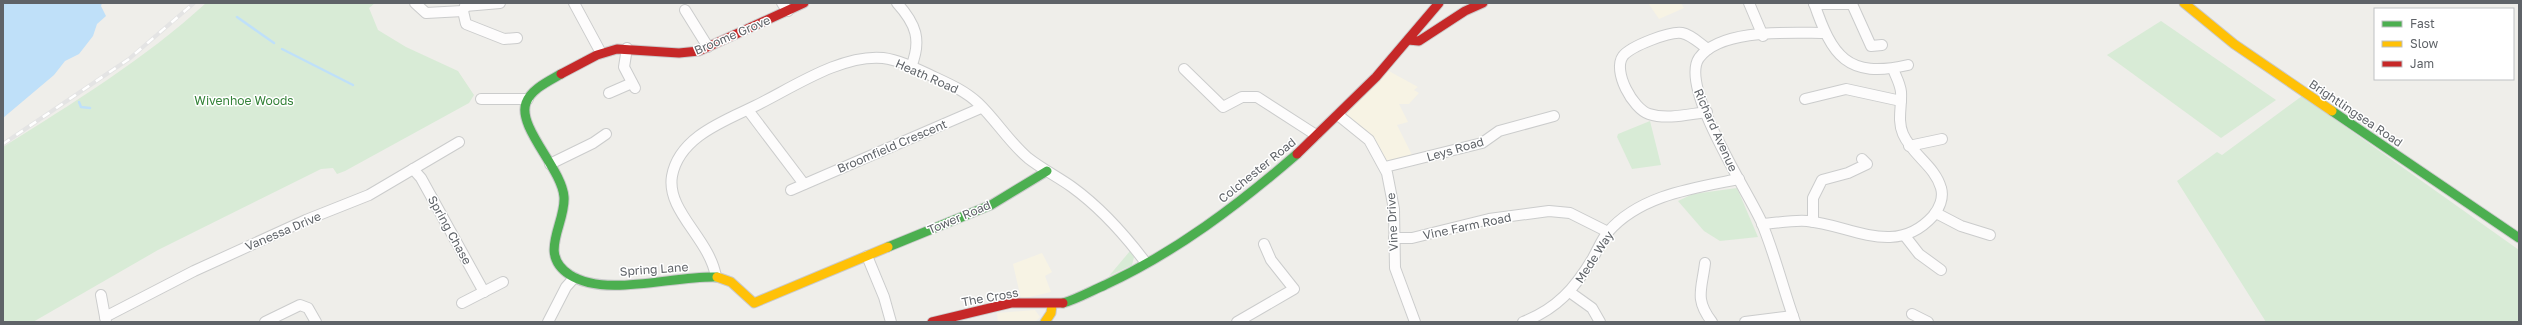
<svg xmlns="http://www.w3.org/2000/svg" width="2522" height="325" font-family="'Golos Text',sans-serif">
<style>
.commercial{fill:#f7f3e4}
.green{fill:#d8ebd6}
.water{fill:#bfe0f9}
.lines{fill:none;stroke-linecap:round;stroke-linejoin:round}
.stream{stroke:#bfe0f9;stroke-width:2.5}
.street-casing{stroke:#cbcccc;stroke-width:12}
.fast-casing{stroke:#cacacb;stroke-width:11}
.slow-casing{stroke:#cacacb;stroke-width:11}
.jam-casing{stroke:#cacacb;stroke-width:11}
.street{stroke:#fdfcfc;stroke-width:10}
.fast{stroke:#4caf50;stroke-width:9}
.slow{stroke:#ffc107;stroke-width:9}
.jam{stroke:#c62828;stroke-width:9}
.rail-casing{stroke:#e4e4e4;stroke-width:4}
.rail{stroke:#fff;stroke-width:2.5;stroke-dasharray:8;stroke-linecap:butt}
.labels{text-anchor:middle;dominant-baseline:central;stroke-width:3;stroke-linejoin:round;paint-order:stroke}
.street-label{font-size:12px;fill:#5f6368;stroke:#fff}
.park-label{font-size:12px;fill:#348238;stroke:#fff}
</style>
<rect width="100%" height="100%" fill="#efeeea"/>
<g class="commercial">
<polygon points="1648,3 1681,3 1684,8 1659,19"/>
<polygon points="1387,70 1418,87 1414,90 1419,93 1409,104 1399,104 1408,122 1397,125 1415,161 1389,168 1343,115"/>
<polygon points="1042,253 1052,272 1045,276 1051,292 1021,299 1013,264"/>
<polygon points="1035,310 1040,317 1035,322 998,322 997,313"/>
</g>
<g class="green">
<path d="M206,3H375L369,8L378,30L406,47L458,71L474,95L469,103L345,171L337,174L333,168L321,169L158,250L33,322H3V147C73,103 145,59 206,3Z"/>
<polygon points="2161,21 2276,100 2221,138 2107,55"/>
<polygon points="2302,96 2519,250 2519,322 2266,322 2177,181 2217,152 2222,155"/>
<polygon points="1650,121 1661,165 1632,169 1617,137 1618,134"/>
<polygon points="1737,188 1758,237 1720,241 1704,231 1678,201 1693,194"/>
<polygon points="1130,251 1134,257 1132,265 1109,276"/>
</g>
<polygon class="water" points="3,3 102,3 101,6 106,16 97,24 93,36 79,54 65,61 54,75 3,118"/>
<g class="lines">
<g class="stream">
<polyline points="237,17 274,43"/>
<polyline points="282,49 353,85"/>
<polyline points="79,102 81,107 90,108"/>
</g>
<defs>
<g id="street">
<polyline points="415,3 426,13 463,11"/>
<polyline points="467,3 463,11 466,24 504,39 517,38"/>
<polyline points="574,3 601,53"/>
<polyline points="782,3 788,11"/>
<path d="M897,3C916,24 922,40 911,67"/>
<polyline points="1749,3 1763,36"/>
<path d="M1814,3C1832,56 1847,79 1908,65"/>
<polyline points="1814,4 1852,4 1871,46 1882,45"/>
<polyline points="465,6 500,3"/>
<polyline points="685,10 708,47"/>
<polyline points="627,48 624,67 635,88"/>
<polyline points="1184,69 1223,107 1242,97 1257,97 1316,135"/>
<polyline points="609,93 632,83"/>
<polyline points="481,99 528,99"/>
<polyline points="1805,99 1846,89 1901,101"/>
<polyline points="748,110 804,184"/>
<path d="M1707,112C1689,114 1667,120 1649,114C1633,109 1612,71 1623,56C1631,46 1670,31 1682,33C1692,35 1700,44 1708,49"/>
<polyline points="1338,115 1369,140 1387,173 1394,209 1395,268 1415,322"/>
<polyline points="1909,146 1942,139"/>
<polyline points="550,164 593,143 606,134"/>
<polyline points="1385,167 1482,143 1499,131 1554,116"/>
<polyline points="413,169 421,178 484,292"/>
<polyline points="791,190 981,108"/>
<polyline points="1936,213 1961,226 1990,235"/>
<polyline points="1813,222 1813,198 1822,180 1848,173 1867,164 1862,159"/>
<path d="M1762,224C1777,223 1792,220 1807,221C1851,225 1895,258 1933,216C1939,209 1944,198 1941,188C1935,166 1912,155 1903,134C1897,120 1902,106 1901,92C1900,83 1896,77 1893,69"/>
<polyline points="1905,236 1919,254 1941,270"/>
<polyline points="1394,238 1412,238 1489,219 1549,211 1570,213 1608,232"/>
<polyline points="867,256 884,297 891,322"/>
<path d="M1705,263C1702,289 1694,299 1712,322"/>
<path d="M716,277C710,239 666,211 672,176C679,137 724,121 755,106C792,88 841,54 883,58C899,60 915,68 930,75C947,83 964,90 978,103C996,120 1009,142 1028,158C1042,169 1058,177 1072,187C1101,208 1125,235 1146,263"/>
<polyline points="1571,293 1592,308 1600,322"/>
<polyline points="101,295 106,322"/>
<polyline points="462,303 503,282"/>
<polyline points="1912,314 1928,322"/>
<polyline points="105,317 194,271 306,220 369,195 459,142"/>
<polyline points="265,322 300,305 308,308 316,322"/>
<polyline points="548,322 566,287 574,278"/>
<polyline points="1237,322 1294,289 1271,260 1264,244"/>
<path d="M1523,322C1557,309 1575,288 1593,258C1598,249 1602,239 1608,232C1640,195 1694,188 1739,179"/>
<polyline points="1745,322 1793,316"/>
<path d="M1795,322C1783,289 1775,254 1761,221C1747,190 1679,87 1699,58C1721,28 1791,33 1824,33"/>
</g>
<g id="fast">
<path d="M561,74C549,81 531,89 526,103C517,127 562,169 564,197C566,224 537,254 570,275C606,298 675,275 717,277"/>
<polyline points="2332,111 2519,238"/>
<polyline points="888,247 991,205 1047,171"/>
<path d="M1063,303C1077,299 1091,291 1105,285C1176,252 1238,205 1297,154"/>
</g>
<g id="slow">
<polyline points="2184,3 2234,44 2332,111"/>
<polyline points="717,277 731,282 754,303 888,247"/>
<polyline points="1045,322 1051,313 1052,305"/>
</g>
<g id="jam">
<polyline points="1408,40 1419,41 1465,11 1483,3"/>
<polyline points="561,74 597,55 617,49 679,53 699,51 804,3"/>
<polyline points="1297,154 1376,77 1439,3"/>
<polyline points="932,322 1011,303 1063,303"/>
</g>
</defs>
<use href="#street" class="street-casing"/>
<use href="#fast" class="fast-casing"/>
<use href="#slow" class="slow-casing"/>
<use href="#jam" class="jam-casing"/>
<use href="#street" class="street"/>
<use href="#fast" class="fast"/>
<use href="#slow" class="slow"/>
<use href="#jam" class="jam"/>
<defs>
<polyline id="rail" points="3,144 129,59 194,3"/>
</defs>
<use href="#rail" class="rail-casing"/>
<use href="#rail" class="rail"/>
</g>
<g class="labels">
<g class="street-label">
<text transform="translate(732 35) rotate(-23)">Broome Grove</text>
<text transform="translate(927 76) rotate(24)">Heath Road</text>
<text transform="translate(2356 113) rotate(34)">Brightlingsea Road</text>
<text transform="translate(1716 130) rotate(66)">Richard Avenue</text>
<text transform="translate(892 146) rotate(-23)">Broomfield Crescent</text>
<text transform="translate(1455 149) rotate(-16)">Leys Road</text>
<text transform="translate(1257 170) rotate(-39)">Colchester Road</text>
<text transform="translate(959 217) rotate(-23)">Tower Road</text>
<text transform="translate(1392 222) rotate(-93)">Vine Drive</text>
<text transform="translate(1467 226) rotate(-12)">Vine Farm Road</text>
<text transform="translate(450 230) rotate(61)">Spring Chase</text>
<text transform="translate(283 231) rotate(-23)">Vanessa Drive</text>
<text transform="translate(1594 257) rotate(-57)">Mede Way</text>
<text transform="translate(654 269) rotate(-4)">Spring Lane</text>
<text transform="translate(990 297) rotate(-10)">The Cross</text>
</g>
<g class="park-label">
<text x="244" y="100">Wivenhoe Woods</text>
</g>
</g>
<rect width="2522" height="325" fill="none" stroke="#5f6368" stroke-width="8"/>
<rect x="2374" y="8" width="140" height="72" fill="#ffffff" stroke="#bfc1c3"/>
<rect x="2382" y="21" width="20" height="6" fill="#4caf50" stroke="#bfc1c3"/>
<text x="2410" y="28" font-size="12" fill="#5f6368">Fast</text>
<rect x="2382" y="41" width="20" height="6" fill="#ffc107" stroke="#bfc1c3"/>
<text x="2410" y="48" font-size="12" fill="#5f6368">Slow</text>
<rect x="2382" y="61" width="20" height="6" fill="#c62828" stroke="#bfc1c3"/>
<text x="2410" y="68" font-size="12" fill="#5f6368">Jam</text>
</svg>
